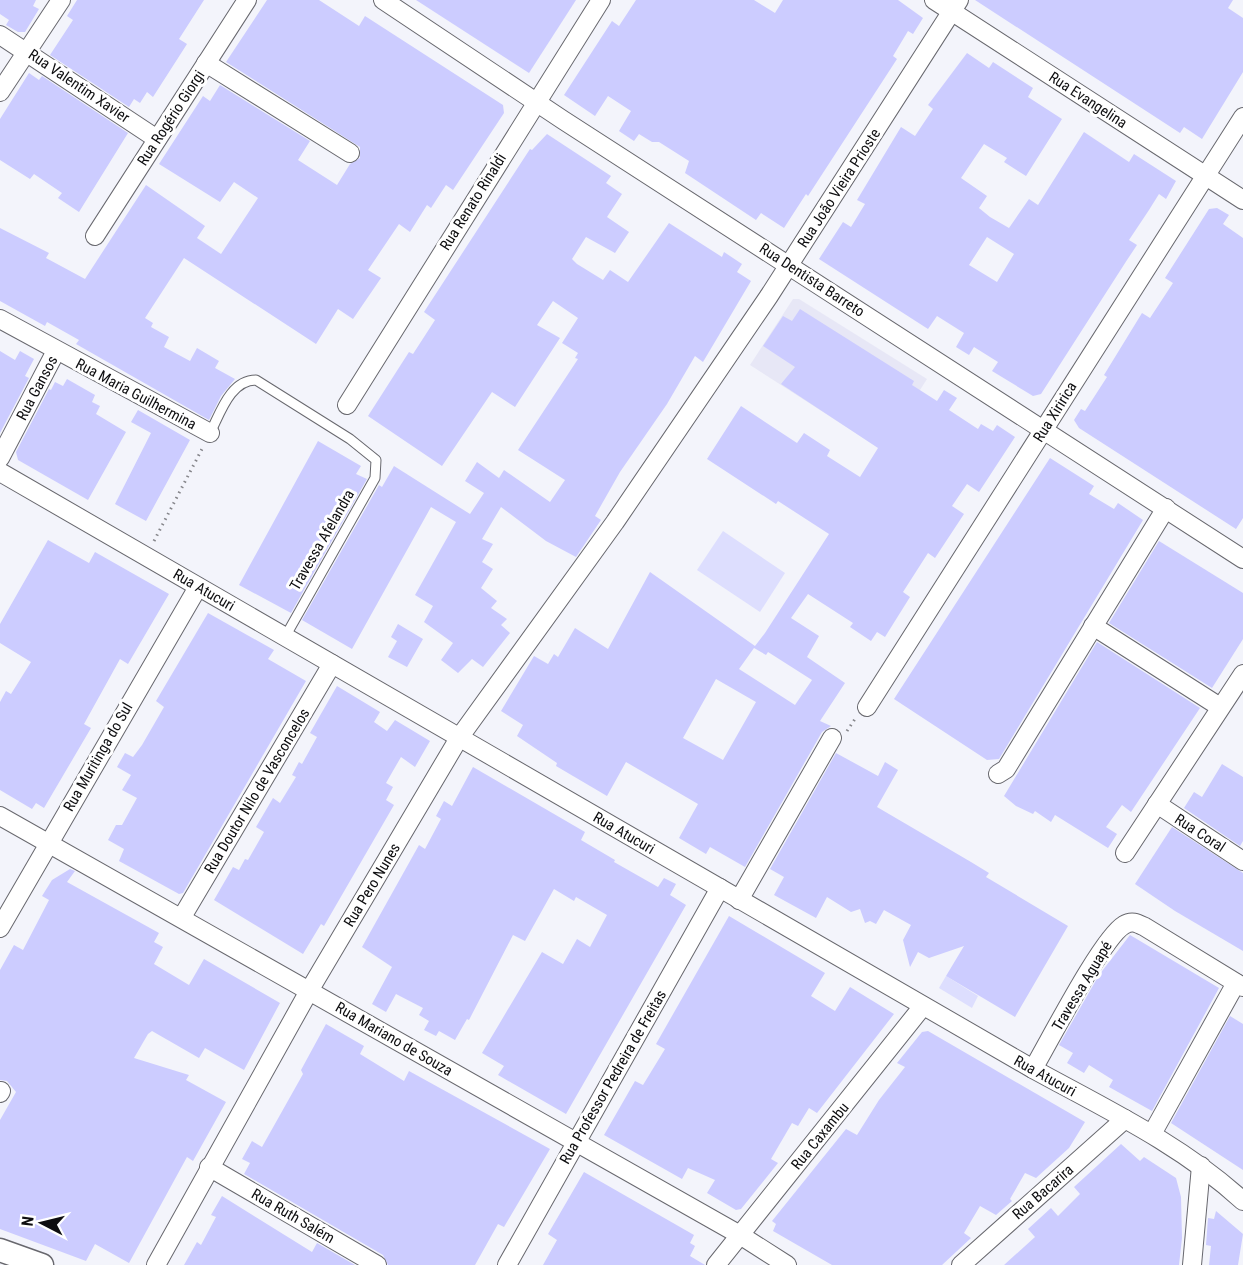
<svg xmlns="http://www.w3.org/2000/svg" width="1243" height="1265" font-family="'Roboto Condensed',sans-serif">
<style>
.built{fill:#e7e7f6}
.green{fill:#dddefe}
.building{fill:#ccf;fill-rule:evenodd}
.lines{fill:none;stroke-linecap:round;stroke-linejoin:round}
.service-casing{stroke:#68686e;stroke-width:11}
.minor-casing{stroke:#68686e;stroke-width:20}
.tertiary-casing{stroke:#68686e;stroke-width:25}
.path{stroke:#85858a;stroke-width:3;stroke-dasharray:1.5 4.5;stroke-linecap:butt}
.service{stroke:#fff;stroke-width:9}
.minor{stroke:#fff;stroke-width:18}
.tertiary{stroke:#fff;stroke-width:22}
.labels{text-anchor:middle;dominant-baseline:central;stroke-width:6;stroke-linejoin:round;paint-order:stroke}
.street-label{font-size:15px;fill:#0e0e10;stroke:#fff}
</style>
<rect width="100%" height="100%" fill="#f3f4fb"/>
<polygon class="built" points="793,299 799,299 927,379 882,450 750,365"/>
<g class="green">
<polygon points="723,531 785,573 760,612 697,570"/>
<polygon points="946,976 978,996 972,1008 939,988"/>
</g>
<g class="building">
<polygon points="0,0 36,0 33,6 39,9 25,32 18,32 6,25 9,20 0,14"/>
<polygon points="77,0 204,0 179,39 187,44 153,97 147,92 140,103 134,99 129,107 50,55 73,20 67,16"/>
<polygon points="267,0 319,0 359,26 365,16 503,105 504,113 453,190 446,185 431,208 427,205 410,232 399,224 368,270 381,278 353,319 338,309 316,344 184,258 145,318 153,323 151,327 169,337 164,347 190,361 197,348 219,361 215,368 235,379 221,396 209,420 76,344 79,340 47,322 45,326 0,301 0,228 49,253 46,258 85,279 146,185 205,226 197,238 221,254 258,198 234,182 220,202 159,164 203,96 210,101 220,85 310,141 298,160 337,185 350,164 360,158 360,147 226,62"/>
<polygon points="416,0 576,0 529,73"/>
<polygon points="636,0 754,0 775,13 783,0 898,0 923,18 913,34 908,31 893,56 897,59 808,196 806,194 784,228 761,213 756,220 685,173 689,161 659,142 652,142 639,134 634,141 619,131 631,111 608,96 595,116 564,95 612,21 619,26"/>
<polygon points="975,0 1233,0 1228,8 1243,18 1243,72 1202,139 1184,127 1180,133"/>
<path d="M967,53L989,68L993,62L1033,88L1028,97L1062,119L1026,176L1004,162L1007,158L984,144L961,178L987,196L979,208L990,217L1009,228L1029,199L1038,205L1084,132L1129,162L1134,154L1176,181L1166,199L1159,194L1149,210L1129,240L1137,245L1127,260L1041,394L1033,396L992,371L998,362L974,347L969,355L956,347L964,333L937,316L928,329L819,259L843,222L851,227L865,204L857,200L901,127L915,136L933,109L928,105ZM987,237L1014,254L997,282L969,265Z"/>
<polygon points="29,73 39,80 42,76 128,133 79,212 58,198 62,193 34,174 30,179 0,160 0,119"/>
<polygon points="547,134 611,176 606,183 622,194 607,217 629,232 615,253 586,237 572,259 577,264 603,280 610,270 628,282 669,223 722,257 724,252 742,264 737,272 751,281 703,362 695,356 667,404 620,472 595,516 601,520 576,557 546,541 501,507 482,539 493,544 482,562 493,569 481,588 497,601 491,608 507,619 501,625 510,633 483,667 472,659 458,673 441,660 453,643 424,622 433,606 415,595 456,522 431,507 352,649 302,620 379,485 382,487 394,466 470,514 484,493 465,481 477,462 499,478 504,470 550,502 565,480 518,450 578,359 575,358 578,353 562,343 578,318 553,301 537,325 560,338 515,407 492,392 442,466 368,416 409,352 413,354 435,320 424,312 530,149 532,150"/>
<polygon points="1217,208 1229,215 1223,224 1243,238 1243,518 1236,529 1079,428 1074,420 1081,409 1085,411 1107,377 1104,375 1142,313 1150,318 1173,283 1165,278 1209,209"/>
<path d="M800,309L914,381L912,385L937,401L944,390L957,398L949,410L978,429L981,424L993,431L997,425L1015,437L979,492L967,484L952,506L964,514L935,558L928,553L903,592L910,597L885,637L877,632L871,641L850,627L853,623L808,594L791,618L819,636L807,657L845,683L820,721L831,726L822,732L745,867L710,847L706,854L679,838L698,804L626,762L607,796L556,766L557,763L517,736L523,725L501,711L534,656L548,664L554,654L558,657L575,628L608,649L650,572L755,646L765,633L829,534L778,501L776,504L707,459L741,406L797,443L804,433L830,450L827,456L860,477L878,448L781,384L795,367L763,346L783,316L792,321ZM754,648L766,655L768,652L812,680L795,705L739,669ZM716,679L756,702L723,760L683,738Z"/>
<polygon points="0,351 15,360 20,351 34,359 25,376 29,378 0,433"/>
<polygon points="67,379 95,395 92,402 100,406 96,414 126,432 88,500 18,460 16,452 49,389 51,390 55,382 63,386"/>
<polygon points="138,410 190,440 146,521 115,504 151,433 131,422"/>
<polygon points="318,441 361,466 356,474 367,479 291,613 239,585"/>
<polygon points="1050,458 1094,486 1089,494 1114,509 1118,503 1143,520 999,759 987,760 894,699"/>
<polygon points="48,540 89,563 95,552 169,594 128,664 120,659 84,724 91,728 44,808 36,803 32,809 0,790 0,702 6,691 11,694 31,662 0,643 0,624"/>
<polygon points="1159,541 1243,593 1243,639 1212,688 1109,623"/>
<polygon points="208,613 274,650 268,659 306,681 183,893 179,894 119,861 124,849 108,840 116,825 122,825 137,798 122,790 131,775 117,767 125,753 133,757 142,745 164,707 156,701"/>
<polygon points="398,624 423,639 407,667 388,657 397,641 391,637"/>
<polygon points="1097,642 1200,708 1131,812 1122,805 1106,827 1117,834 1108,848 1055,815 1051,822 1035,811 1033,814 1016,806 1004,796"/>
<polygon points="337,686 380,712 374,722 387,731 395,720 430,741 415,767 401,757 386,783 393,787 386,800 394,805 324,926 321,924 303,954 214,900 233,867 239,870 245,859 248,860 264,832 256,827 273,798 280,803 296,777 292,775 299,762 302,764 317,737 310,733"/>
<polygon points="836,753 878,776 885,762 898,770 877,807 971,862 989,873 986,877 1068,926 1015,1017 946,976 964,946 929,958 918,952 910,967 903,940 911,925 884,910 876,924 870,921 865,923 860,909 851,912 827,897 816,918 774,895 784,877 770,869"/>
<polygon points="1222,764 1243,777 1243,841 1240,846 1184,808 1194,792 1202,797"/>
<polygon points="473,767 585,832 581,840 615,860 614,862 658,887 664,878 676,884 670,895 686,905 566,1114 498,1075 504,1066 482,1053 542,952 563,964 577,939 590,947 607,915 576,897 574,901 554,889 525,941 513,935 469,1020 467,1019 455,1040 439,1031 436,1036 424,1030 429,1021 419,1015 423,1008 396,994 386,1012 372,1004 392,967 362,947 419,845 425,849 441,819 436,816 444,801 452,806"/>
<polygon points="1172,827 1243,873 1243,951 1175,911 1135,884"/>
<polygon points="70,869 75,871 67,882 159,933 154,942 163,947 154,964 189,985 204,959 280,1003 244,1070 205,1048 199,1058 152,1031 148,1034 134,1058 189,1075 186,1080 226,1102 193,1161 187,1157 129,1263 95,1244 86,1261 0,1229 0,1120 16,1092 7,1081 0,1080 0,970 14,945 23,950 49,900 42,896 52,880"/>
<polygon points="729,916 825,973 811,996 835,1011 850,987 894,1014 817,1113 809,1108 798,1126 792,1123 771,1159 778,1163 741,1209 736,1210 707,1193 715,1180 688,1168 682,1179 604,1135 635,1081 643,1085 665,1049 656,1044"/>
<polygon points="1130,935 1219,988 1152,1111 1109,1087 1113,1080 1089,1065 1084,1073 1067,1063 1073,1053 1059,1045 1099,975"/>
<polygon points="1230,1016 1243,1024 1243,1170 1171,1123"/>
<polygon points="326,1024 364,1046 360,1054 404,1081 409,1071 550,1149 504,1227 498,1224 475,1265 388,1265 383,1255 244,1174 250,1163 242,1159 252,1141 262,1147 303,1074 301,1070"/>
<polygon points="928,1031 1085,1122 1069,1148 1036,1178 1025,1173 1010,1199 1012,1201 996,1215 980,1206 964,1233 971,1238 942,1265 832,1265 773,1231 776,1224 772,1221 846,1129 857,1135 879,1100 905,1067 897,1063 922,1032"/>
<polygon points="1121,1144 1140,1161 1144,1157 1176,1178 1181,1197 1182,1238 1179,1265 1004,1265 1035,1237 1028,1229 1051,1208 1058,1216 1080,1194 1074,1187"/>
<polygon points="584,1172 694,1235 690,1243 695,1246 690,1256 705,1265 543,1265 557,1240 548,1234"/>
<polygon points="222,1196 312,1252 317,1243 355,1265 184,1265 197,1242 201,1245 216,1217 211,1215"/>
<polygon points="1216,1211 1243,1234 1238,1265 1209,1265 1211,1246 1206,1245 1208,1218 1214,1219"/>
</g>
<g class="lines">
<defs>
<path id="service" d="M210,433C220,414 230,380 256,380L350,439L376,460L375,478L285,637"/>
<g id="minor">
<polyline points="383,0 563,120 1243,559"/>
<polyline points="934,0 1243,200"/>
<polyline points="0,35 157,139"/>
<polyline points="206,63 350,153"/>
<polyline points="0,92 61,0"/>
<polyline points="95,236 247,0"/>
<polyline points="0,319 210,433"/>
<polyline points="347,405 601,0"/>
<polyline points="0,458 56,351"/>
<path d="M0,472L1033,1069C1106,1109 1182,1145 1243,1201"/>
<polyline points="1093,626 1220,707"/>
<polyline points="867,707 1243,117"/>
<polyline points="998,774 1006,769 1166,508"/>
<polyline points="1157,804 1243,861"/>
<polyline points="0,816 740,1235 787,1265"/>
<polyline points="1125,853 1243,674"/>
<polyline points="739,900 832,738"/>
<polyline points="182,917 332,664"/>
<polyline points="0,928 198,587"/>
<path d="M1033,1069C1049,1042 1102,938 1124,925C1132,920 1137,923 1145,927L1243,987"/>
<polyline points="0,1093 1,1091"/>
<polyline points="1152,1134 1236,983"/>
<polyline points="209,1167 377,1265"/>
<polyline points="156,1265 309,991 459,738 615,522 769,296 959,0"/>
<polyline points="507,1265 720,888"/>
<polyline points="716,1265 923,1006"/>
<polyline points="961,1265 1125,1119"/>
<polyline points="1192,1265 1201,1166"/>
</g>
<polyline id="tertiary" points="0,1250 42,1265"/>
</defs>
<use href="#service" class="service-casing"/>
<use href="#minor" class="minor-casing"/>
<use href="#tertiary" class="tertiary-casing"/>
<g class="path">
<polyline points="154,541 202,449"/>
<polyline points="847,731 855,719"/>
</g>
<use href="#service" class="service"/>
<use href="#minor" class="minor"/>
<use href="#tertiary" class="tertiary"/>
</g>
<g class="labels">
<g class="street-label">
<text transform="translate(79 86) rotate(34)">Rua Valentim Xavier</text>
<text transform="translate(1088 100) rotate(33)">Rua Evangelina</text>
<text transform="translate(171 118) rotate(-57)">Rua Rogério Giorgi</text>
<text transform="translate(839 188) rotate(-57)">Rua João Vieira Prioste</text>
<text transform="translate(473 202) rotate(-58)">Rua Renato Rinaldi</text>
<text transform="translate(812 280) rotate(33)">Rua Dentista Barreto</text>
<text transform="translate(37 388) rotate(-62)">Rua Gansos</text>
<text transform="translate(136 394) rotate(28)">Rua Maria Guilhermina</text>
<text transform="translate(1055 412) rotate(-58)">Rua Xiririca</text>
<text transform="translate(322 540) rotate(-60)">Travessa Afelandra</text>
<text transform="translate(204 590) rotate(30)">Rua Atucuri</text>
<text transform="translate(98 757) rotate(-60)">Rua Muritinga do Sul</text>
<text transform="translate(257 791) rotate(-59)">Rua Doutor Nilo de Vasconcelos</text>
<text transform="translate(624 833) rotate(30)">Rua Atucuri</text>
<text transform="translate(1200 833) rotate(33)">Rua Coral</text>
<text transform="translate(372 885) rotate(-59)">Rua Pero Nunes</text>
<text transform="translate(1082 986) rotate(-59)">Travessa Aguapé</text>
<text transform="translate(394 1039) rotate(30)">Rua Mariano de Souza</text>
<text transform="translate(1045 1076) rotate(29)">Rua Atucuri</text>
<text transform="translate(613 1077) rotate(-60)">Rua Professor Pedreira de Freitas</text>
<text transform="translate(820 1136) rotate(-51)">Rua Caxambu</text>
<text transform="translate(1043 1192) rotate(-41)">Rua Bacarira</text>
<text transform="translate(293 1216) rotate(30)">Rua Ruth Salém</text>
</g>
</g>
<g transform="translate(42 1223) rotate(277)" stroke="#ffffff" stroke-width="4.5" paint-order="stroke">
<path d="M0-4.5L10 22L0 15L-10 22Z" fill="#0e0e10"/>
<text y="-9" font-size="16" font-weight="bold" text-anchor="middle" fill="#0e0e10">N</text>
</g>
</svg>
